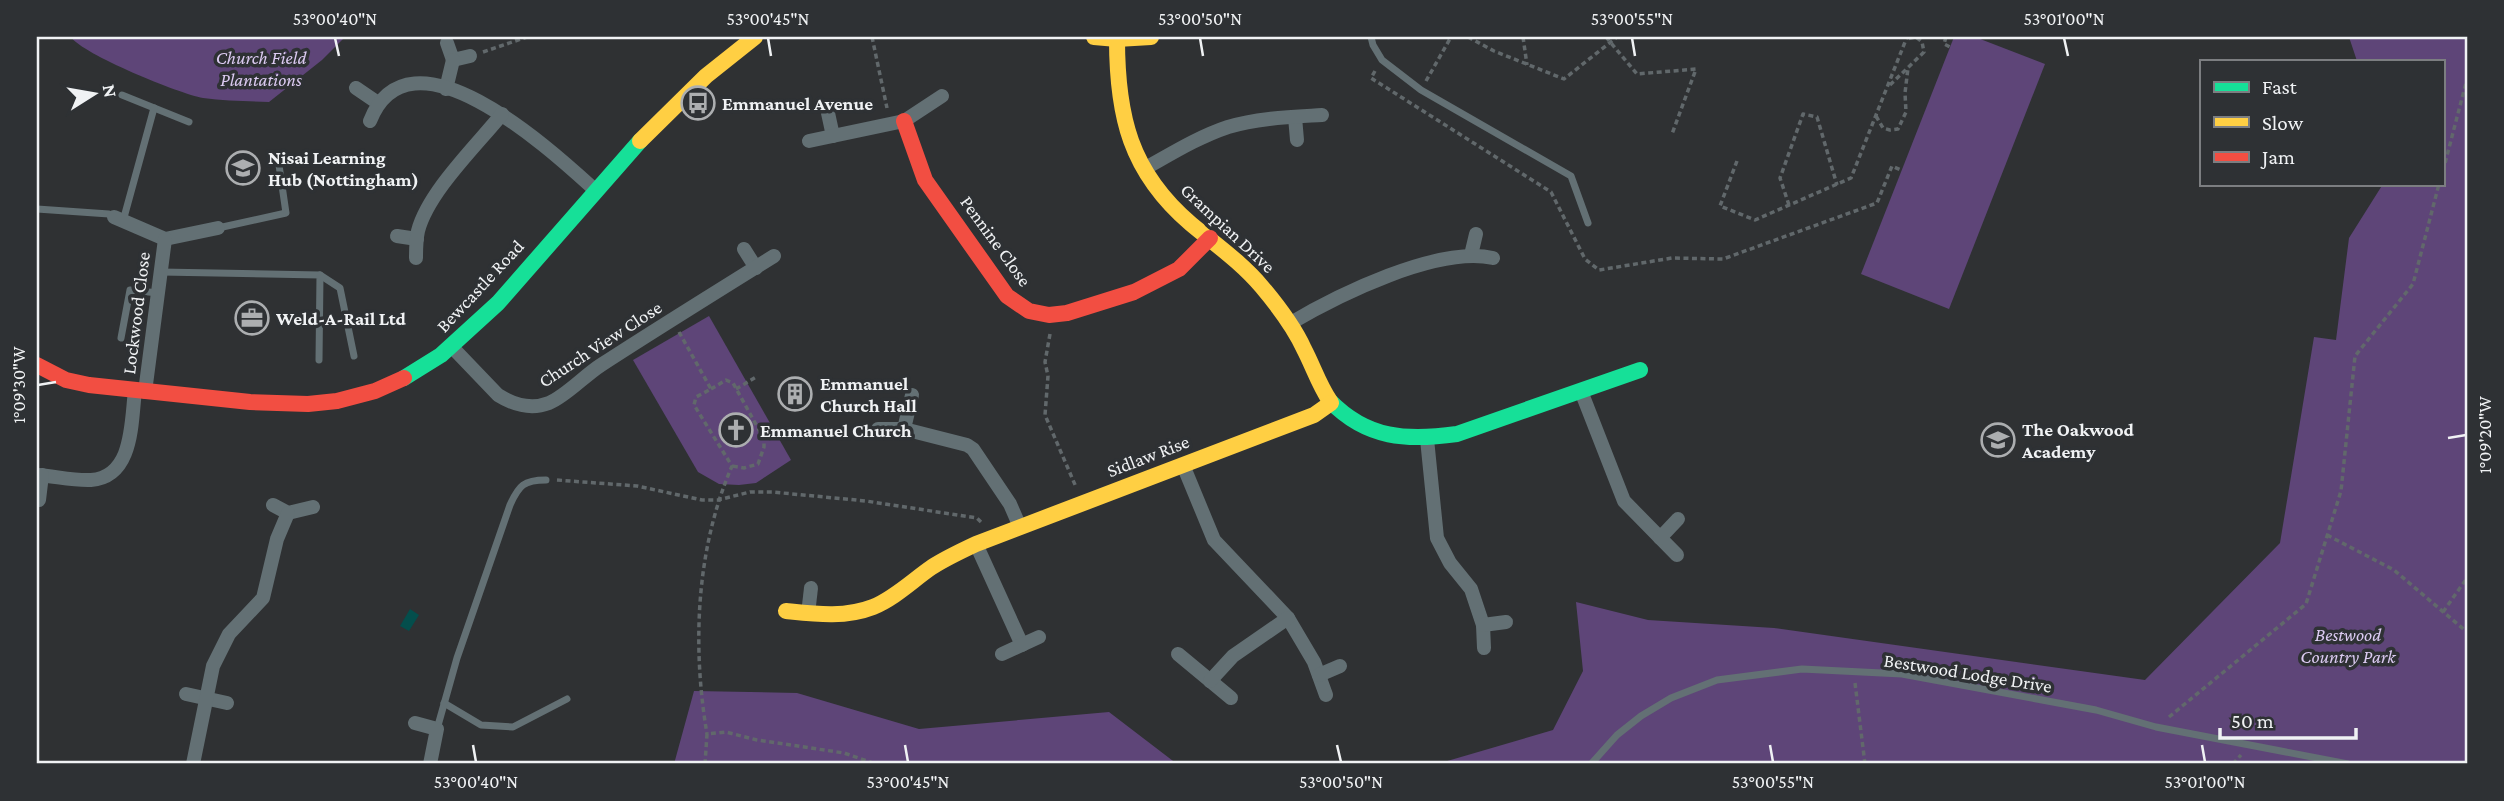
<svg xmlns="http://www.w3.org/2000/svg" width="2504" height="801" font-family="'Crimson Pro',serif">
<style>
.green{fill:#5e4578}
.water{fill:#044e4c}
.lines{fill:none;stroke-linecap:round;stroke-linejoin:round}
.path{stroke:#61686b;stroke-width:3.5;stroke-dasharray:5 3.5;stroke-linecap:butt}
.lane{stroke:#637074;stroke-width:7}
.street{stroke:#637074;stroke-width:14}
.fast{stroke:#16e098;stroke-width:16}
.slow{stroke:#ffcf43;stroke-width:16}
.jam{stroke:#f24e42;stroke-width:16}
.ticks{fill:none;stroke:#f0f2f4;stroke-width:2.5}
.labels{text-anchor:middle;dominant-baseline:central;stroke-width:7;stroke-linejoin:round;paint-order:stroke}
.park-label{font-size:19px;font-style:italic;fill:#dccbf2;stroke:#2e3134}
.poi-label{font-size:19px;font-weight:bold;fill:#f0f2f4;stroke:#2e3134;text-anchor:start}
.street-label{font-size:19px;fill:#f0f2f4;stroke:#2e3134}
.neatline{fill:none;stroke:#f0f2f4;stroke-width:2.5}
.ticks-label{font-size:18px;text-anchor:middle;fill:#f0f2f4}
</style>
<rect width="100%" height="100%" fill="#2f3133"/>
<g class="green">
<path d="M71,37H345L322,60L269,102C248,101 225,101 203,98C180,94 82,54 71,37Z"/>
<polygon points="1954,37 1975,37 2045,64 1949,309 1861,274"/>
<polygon points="2349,37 2467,37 2467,764 1437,764 1553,730 1583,671 1576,602 1648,620 1774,628 2145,680 2280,543 2314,337 2336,340 2349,238 2383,184 2443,184 2443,61 2357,61"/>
<polygon points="709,316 791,460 756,483 739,485 719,484 698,472 633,360"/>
<polygon points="694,691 797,693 919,729 1109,712 1177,764 674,764"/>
</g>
<polygon class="water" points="410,609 419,615 409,631 400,626"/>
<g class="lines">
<g class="path">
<polyline points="872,37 887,108"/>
<polyline points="1468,37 1494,51 1564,79 1617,37"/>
<polyline points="1523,37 1527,65"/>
<polyline points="1606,37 1637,74 1696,69 1672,134"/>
<polyline points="1946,37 1944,44 1950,47"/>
<polyline points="483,52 527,37"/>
<polyline points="1375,71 1371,78 1551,192 1585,259 1599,270 1672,258 1723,259 1877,203 1892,166 1901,170"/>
<polyline points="1426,81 1451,37"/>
<polyline points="1890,85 1924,52 1922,42 1916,37 1906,39"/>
<polyline points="1876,116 1883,128 1890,130 1898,129 1906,112 1905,93 1908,68"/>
<polyline points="1737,161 1720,206 1755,220 1851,178 1907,37"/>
<polyline points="2443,171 2467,79"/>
<polyline points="1789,205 1780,178 1803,114 1817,117 1837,185"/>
<path d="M679,332L711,389L696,397L694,405L732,466C696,549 692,646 707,734"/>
<polyline points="1050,334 1045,362 1048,376 1045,415 1076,487"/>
<polyline points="711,389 726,380 733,383 764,439 764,447 758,464 744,468 732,466"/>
<polyline points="736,389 756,377"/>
<polyline points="557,480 637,486 702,500 718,500 750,492 772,492 866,501 977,518 981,522"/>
<polyline points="2327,535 2394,570 2467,632"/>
<polyline points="2443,612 2467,578"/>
<polyline points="1855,683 1865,764"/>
<polyline points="2169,717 2306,604 2341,491 2355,356 2413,284 2439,184"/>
<polyline points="705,764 707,734 726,732 757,740 844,753 876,764"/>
<polyline points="2233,764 2241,755"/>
</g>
<g class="lane">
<polyline points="1371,37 1373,45 1382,60 1421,90 1571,176 1588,223"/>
<polyline points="122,95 189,122"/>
<polyline points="37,209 109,214 114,217"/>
<polyline points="123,221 154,108"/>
<polyline points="218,228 286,213 279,165"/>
<polyline points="161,272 320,275 319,360"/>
<polyline points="320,275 340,288 354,356"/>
<polyline points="121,338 130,290 158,293"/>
<polyline points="444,703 481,725 513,727 567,699"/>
<path d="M437,729L457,658L510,505C519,485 524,480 546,480"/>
<polyline points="1591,764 1617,735 1641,716 1671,698 1717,680 1802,669 1902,674 2096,710 2156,727 2348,764"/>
</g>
<g class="street">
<polyline points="447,43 453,60 470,56"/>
<polyline points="356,88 378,103"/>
<polyline points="446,89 453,60"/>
<polyline points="828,113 833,136"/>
<polyline points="1295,117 1297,140"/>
<path d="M370,121C410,19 553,152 595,190"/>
<polyline points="809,141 904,121 942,96"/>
<path d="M1144,169C1171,154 1198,137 1228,127C1258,118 1290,117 1322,115"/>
<polyline points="114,217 165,239 218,228"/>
<polyline points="397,236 417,239"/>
<polyline points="744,249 756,268"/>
<polyline points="1471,255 1476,234"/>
<path d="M416,258C416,249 416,240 418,231C428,192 477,145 502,114"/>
<path d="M1289,324C1338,295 1437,246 1493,258"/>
<path d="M452,347L498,395C514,405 531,410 549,403C566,396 584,376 601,365C658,328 716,292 774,256"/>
<polyline points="1581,391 1624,501 1677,555"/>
<polyline points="145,392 165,239"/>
<polyline points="878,429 904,429 967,445 973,449 1010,504 1020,527"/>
<polyline points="904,429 912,395"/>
<polyline points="1427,439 1437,538 1450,563 1471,589 1483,625 1484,648"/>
<polyline points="1183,465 1214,540 1288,618 1314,662 1326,695"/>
<path d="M37,475C54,476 74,481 91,480C134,477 131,421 135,391"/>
<polyline points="39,500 42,475"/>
<polyline points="273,505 288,513 313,507"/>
<polyline points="1660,538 1678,519"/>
<polyline points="976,544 1022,645"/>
<polyline points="808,614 811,588"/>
<polyline points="1483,625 1506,622"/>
<polyline points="1002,654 1039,637"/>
<polyline points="1178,654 1231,698"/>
<polyline points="1319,675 1340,666"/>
<polyline points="1210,681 1233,656 1288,618"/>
<polyline points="186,694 227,703"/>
<polyline points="415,723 437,729 430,764"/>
<polyline points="193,764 213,666 229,634 263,598 277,539 288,513"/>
</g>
<g class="fast">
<polyline points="404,378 441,355 498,303 640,141"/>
<path d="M1330,401C1367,439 1407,441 1457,434L1640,370"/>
</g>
<g class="slow">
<polyline points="1094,37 1117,39 1151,37"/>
<path d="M1117,39C1117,116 1130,172 1191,224C1215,244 1242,263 1262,287C1278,306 1294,327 1304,349C1313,366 1319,385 1330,401"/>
<polyline points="640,141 706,76 755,37"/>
<path d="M786,611C815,614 845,618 873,607C895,598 913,580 932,567C946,558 961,551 976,544L1314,415L1331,403"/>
</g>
<g class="jam">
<polyline points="904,121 925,180 1007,296 1029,311 1049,315 1067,313 1134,292 1179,269 1210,238"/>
<polyline points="37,365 66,380 89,385 250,402 308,404 337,401 375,391 404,378"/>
</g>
</g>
<path class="ticks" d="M335,38L339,56M768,38L771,56M1200,38L1203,56M1632,38L1635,56M2064,38L2068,56M38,385L56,382M2448,438L2466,435M473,745L476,762M905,745L908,762M1337,745L1341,762M1770,745L1773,762M2202,745L2205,762"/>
<defs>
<symbol id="bus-ring" viewBox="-11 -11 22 22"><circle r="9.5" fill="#2e3134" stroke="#acaeb0" stroke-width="1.5"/><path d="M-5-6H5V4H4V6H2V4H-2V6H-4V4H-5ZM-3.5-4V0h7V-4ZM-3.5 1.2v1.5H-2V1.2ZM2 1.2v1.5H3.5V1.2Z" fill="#acaeb0"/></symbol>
<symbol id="school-ring" viewBox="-11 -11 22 22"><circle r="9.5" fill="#2e3134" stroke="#acaeb0" stroke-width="1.5"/><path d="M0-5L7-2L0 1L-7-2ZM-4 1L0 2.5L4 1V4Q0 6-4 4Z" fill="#acaeb0"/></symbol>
<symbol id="office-ring" viewBox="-11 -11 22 22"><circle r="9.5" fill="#2e3134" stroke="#acaeb0" stroke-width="1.5"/><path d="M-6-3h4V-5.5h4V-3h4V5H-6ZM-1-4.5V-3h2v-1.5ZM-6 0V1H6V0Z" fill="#acaeb0"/></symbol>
<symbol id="building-ring" viewBox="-11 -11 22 22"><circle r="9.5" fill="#2e3134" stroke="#acaeb0" stroke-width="1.5"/><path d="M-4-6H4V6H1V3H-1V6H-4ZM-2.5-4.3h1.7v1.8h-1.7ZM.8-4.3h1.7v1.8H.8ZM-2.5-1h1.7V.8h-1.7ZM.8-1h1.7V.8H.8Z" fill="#acaeb0"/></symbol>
<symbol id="church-ring" viewBox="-11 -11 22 22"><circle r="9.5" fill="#2e3134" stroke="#acaeb0" stroke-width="1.5"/><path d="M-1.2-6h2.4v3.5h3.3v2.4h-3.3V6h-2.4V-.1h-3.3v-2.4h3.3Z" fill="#acaeb0"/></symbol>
</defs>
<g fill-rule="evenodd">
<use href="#bus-ring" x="679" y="84" width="38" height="38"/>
<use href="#school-ring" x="224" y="149" width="38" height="38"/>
<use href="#office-ring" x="233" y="299" width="38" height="38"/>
<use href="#building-ring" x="776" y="375" width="38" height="38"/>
<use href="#church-ring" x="717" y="411" width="38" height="38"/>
<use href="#school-ring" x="1979" y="421" width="38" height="38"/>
</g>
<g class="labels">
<g class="park-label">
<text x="261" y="57">Church Field<tspan x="261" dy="22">Plantations</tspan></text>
<text x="2348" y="634">Bestwood<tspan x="2348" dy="22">Country Park</tspan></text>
</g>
<g class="poi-label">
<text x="722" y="103">Emmanuel Avenue</text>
<text x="268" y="157">Nisai Learning<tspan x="268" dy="22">Hub (Nottingham)</tspan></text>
<text x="276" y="318">Weld-A-Rail Ltd</text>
<text x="820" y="383">Emmanuel<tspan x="820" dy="22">Church Hall</tspan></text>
<text x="2022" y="429">The Oakwood<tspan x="2022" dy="22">Academy</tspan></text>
<text x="760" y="430">Emmanuel Church</text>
</g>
<g class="street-label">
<text transform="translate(1228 228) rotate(43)">Grampian Drive</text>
<text transform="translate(996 241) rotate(54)">Pennine Close</text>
<text transform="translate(480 286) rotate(-47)">Bewcastle Road</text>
<text transform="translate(136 313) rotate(-83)">Lockwood Close</text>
<text transform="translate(600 344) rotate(-33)">Church View Close</text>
<text transform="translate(1148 456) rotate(-21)">Sidlaw Rise</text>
<text transform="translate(1968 673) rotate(9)">Bestwood Lodge Drive</text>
</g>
</g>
<rect width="2504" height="801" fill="none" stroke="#2e3134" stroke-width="77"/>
<rect x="2200" y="60" width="245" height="126" fill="#2e3134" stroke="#7c7e81" stroke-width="2"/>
<rect x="2214" y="82" width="35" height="10" fill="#16e098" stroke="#7c7e81" stroke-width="2"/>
<text x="2262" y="94" font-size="21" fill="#f0f2f4">Fast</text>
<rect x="2214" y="117" width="35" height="10" fill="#ffcf43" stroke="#7c7e81" stroke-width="2"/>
<text x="2262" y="130" font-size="21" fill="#f0f2f4">Slow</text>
<rect x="2214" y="152" width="35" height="10" fill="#f24e42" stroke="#7c7e81" stroke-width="2"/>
<text x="2262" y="164" font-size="21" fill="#f0f2f4">Jam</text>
<g transform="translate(94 94) rotate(79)" stroke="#2e3134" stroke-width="5" paint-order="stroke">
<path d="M0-5L12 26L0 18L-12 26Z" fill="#f0f2f4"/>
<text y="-10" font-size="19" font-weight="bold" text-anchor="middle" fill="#f0f2f4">N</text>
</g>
<path d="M2220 728v10h136v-10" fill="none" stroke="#f0f2f4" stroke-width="3.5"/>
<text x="2231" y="728" font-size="21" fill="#f0f2f4" stroke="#2e3134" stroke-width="5" paint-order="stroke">50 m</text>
<rect x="38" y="38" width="2428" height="724" class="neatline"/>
<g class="ticks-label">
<text x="335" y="25">53°00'40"N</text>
<text x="768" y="25">53°00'45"N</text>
<text x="1200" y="25">53°00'50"N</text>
<text x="1632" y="25">53°00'55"N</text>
<text x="2064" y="25">53°01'00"N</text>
<text transform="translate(19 385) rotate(-90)" y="6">1°09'30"W</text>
<text transform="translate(2485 435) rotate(-90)" y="6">1°09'20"W</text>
<text x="476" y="788">53°00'40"N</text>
<text x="908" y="788">53°00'45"N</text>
<text x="1341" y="788">53°00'50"N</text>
<text x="1773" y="788">53°00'55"N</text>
<text x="2205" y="788">53°01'00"N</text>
</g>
</svg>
